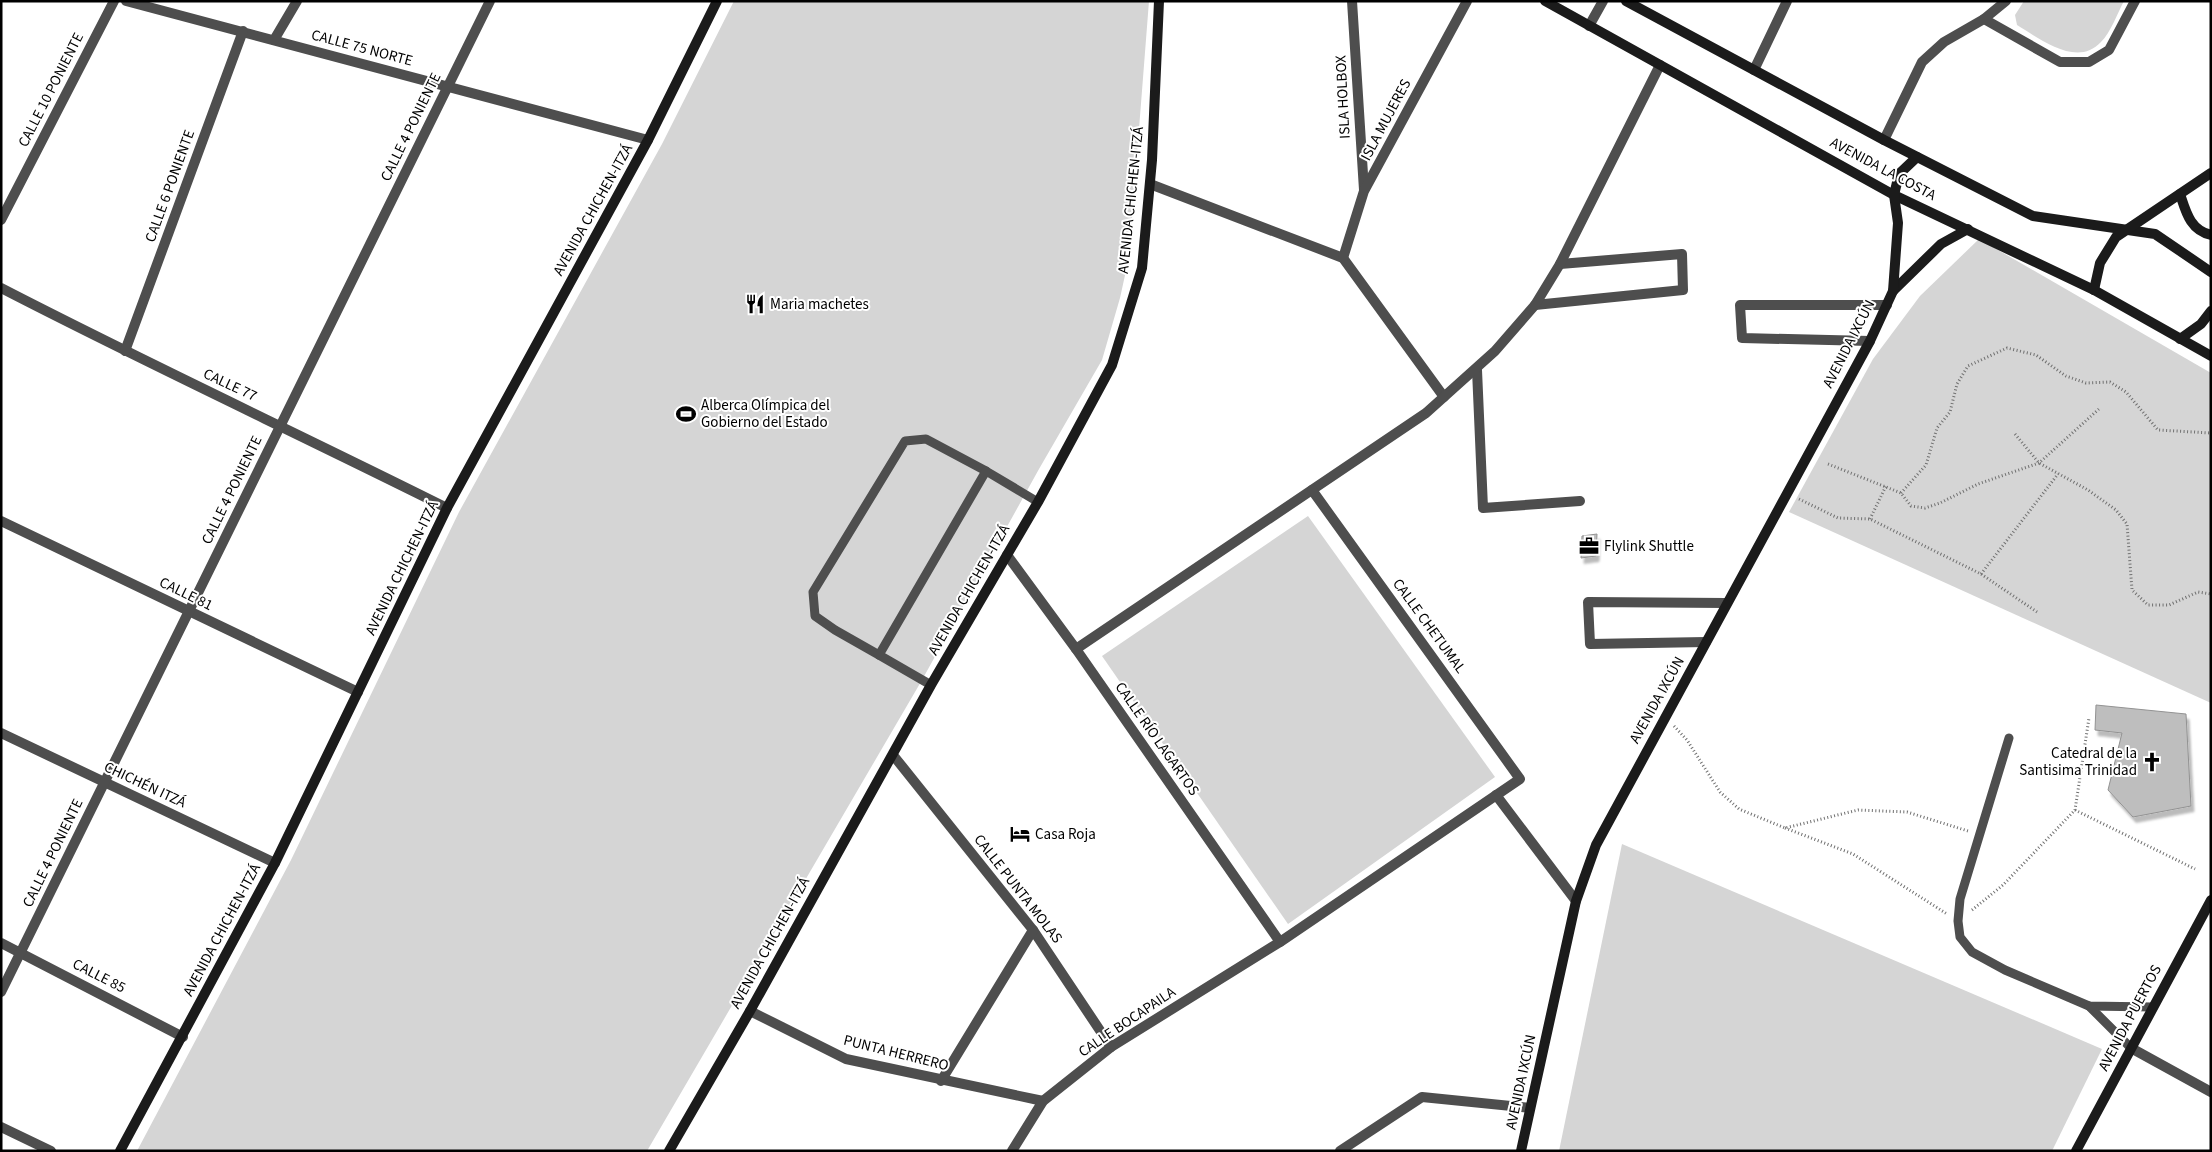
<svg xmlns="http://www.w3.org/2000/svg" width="2212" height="1152" font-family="'Source Sans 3',sans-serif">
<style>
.green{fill:#d5d5d5}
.building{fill:#bebebe;stroke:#929292;filter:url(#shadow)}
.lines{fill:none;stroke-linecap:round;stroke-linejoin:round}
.path{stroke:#707070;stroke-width:3;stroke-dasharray:1 2.5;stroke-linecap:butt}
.lane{stroke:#4e4e4e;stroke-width:9}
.street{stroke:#4e4e4e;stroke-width:10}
.secondary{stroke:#1b1b1b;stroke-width:10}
.labels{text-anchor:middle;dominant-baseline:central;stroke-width:4;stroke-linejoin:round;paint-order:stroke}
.street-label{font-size:15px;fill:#000;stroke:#fff}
.poi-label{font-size:15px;fill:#000;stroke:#fff;text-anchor:start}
</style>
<defs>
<filter id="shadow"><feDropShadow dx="3" dy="5.5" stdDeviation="1" flood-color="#0004"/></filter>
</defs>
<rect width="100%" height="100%" fill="#fff"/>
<g class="green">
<polygon points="734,1 1149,1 1129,257 1120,298 1102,360 1039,469 922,680 647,1151 137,1151 291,860 459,512 662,144"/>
<path d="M2024,1H2124C2117,14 2111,32 2101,42C2077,68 2040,39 2017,25L2015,15Z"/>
<polygon points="1979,239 2211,373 2211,703 1789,512 1873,359 1920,296"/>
<polygon points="1308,516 1495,777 1288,924 1102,656"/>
<polygon points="1622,844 2102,1049 2052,1151 1559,1151"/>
</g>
<g class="building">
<polygon points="1597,534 1596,556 1581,558 1582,536"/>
<polygon points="2096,705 2186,714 2191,806 2133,817 2108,790 2122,733 2095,730"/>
</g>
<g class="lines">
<g class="path">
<polyline points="2015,434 2039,463 2088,490 2116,510 2127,524 2132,590 2148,605 2169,605 2198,592 2211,594"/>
<polyline points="1828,464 1901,493 1911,506 1925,508 1940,503 1978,484 2039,463 2100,408"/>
<polyline points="1901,493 1926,465 1937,428 1950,412 1957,384 1968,366 2007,348 2036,355 2066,376 2086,383 2110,382 2126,392 2158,430 2211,433"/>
<polyline points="1799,499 1838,518 1870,519 1981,574 2037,612"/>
<polyline points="1870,519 1886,486"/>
<polyline points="1981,574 2058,474"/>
<polyline points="1674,726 1687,740 1720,792 1739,809 1785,828 1858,810 1907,812 1968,831"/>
<polyline points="2075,810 2195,869"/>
<polyline points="1785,828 1853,854 1947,914"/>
<polyline points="1972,910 2003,885 2075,810 2089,718"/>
</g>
<g class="lane">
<polyline points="879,655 835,630 815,616 813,592 905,441 926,439 986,471"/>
<polyline points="931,685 879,655 986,471 1038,502"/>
<polyline points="2009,738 1960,899 1958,921 1960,937 1972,952 2005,970 2089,1006 2153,1007"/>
<polyline points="2089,1006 2131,1048"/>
</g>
<g class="street">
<polyline points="126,1 648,140"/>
<polyline points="1352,1 1364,190"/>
<polyline points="1984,19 2060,62 2089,62 2109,50 2135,1"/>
<polyline points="1589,26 1603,1"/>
<polyline points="274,40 297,1"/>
<polyline points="1754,70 1787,1"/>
<polyline points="1884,140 1922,62 1944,42 1984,19 2006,1"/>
<polyline points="1150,184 1343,258 1444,397"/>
<polyline points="1,220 114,1"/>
<polyline points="1343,258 1364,191 1467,1"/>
<path d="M1,288C148,364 299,434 447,508"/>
<polyline points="1535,305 1683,290 1682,254 1560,264"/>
<polyline points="1870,341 1742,338 1740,305 1887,305"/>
<polyline points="125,351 243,31"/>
<polyline points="1477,370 1483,508 1580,501"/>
<polyline points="1,521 358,692"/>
<polyline points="1007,555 1076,649 1280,942"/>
<polyline points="1706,642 1590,644 1588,602 1726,603"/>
<polyline points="1076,649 1426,413 1495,351 1535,305 1560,264 1660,65"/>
<polyline points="1,733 275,863"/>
<polyline points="893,755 1033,930 1111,1047"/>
<polyline points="1496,795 1576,901"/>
<polyline points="1,943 183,1037"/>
<polyline points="1,992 490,1"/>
<polyline points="750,1011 846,1059 1043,1101"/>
<polyline points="2131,1048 2211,1092"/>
<polyline points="941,1081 1033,930"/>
<polyline points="1,1127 51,1151"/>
<polyline points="1012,1151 1043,1101 1111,1047 1280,942 1520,779 1312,490"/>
<polyline points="1340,1151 1422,1097 1530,1108"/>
</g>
<g class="secondary">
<polyline points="1545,1 1894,195 2094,290 2211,356"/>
<polyline points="1626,1 1884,140 2033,216 2155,234 2211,272"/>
<path d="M2180,194C2186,212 2190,230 2211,235"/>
<polyline points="2094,290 2100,263 2116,237 2211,173"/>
<polyline points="1893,291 1941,244 1968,229"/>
<polyline points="2180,339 2201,324 2211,311"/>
<polyline points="120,1151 275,863 447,508 648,140 717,1"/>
<polyline points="669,1151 750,1011 931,685 1038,502 1112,365 1142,268 1152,160 1159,1"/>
<polyline points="1521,1151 1576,901 1596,845 1870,341 1893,291 1898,223 1894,195 1899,174 1917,157"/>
<polyline points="2076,1151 2211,900"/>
</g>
</g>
<defs>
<symbol id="restaurant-bare" viewBox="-9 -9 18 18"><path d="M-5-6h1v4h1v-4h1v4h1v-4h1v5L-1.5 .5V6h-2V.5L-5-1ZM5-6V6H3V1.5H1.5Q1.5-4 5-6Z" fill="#000" stroke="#fff" stroke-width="2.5" paint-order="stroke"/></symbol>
<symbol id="stadium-bare" viewBox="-9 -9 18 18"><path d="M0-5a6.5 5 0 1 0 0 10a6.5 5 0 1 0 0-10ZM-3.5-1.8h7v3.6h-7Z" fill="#000" stroke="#fff" stroke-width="2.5" paint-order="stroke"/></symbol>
<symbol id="office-bare" viewBox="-9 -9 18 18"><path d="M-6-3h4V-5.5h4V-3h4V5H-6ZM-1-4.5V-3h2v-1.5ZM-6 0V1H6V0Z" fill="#000" stroke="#fff" stroke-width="2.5" paint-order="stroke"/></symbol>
<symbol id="church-bare" viewBox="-9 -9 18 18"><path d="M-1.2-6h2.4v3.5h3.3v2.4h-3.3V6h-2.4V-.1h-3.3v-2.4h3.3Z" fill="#000" stroke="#fff" stroke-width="2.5" paint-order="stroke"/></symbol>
<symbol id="hotel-bare" viewBox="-9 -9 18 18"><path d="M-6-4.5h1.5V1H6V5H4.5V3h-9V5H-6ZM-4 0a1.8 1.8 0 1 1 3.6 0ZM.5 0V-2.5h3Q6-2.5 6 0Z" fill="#000" stroke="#fff" stroke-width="2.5" paint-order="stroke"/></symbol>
</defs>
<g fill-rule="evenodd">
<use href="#restaurant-bare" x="741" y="290" width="28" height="28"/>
<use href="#stadium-bare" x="672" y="400" width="28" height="28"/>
<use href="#office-bare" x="1575" y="532" width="28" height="28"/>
<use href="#church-bare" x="2138" y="748" width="28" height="28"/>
<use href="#hotel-bare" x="1006" y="820" width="28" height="28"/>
</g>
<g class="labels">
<g class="street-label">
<text transform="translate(362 48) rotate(15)">CALLE 75 NORTE</text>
<text transform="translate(51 90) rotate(-63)">CALLE 10 PONIENTE</text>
<text transform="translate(1343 97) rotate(-93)">ISLA HOLBOX</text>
<text transform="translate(1386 120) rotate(-62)">ISLA MUJERES</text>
<text transform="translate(411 127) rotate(-64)">CALLE 4 PONIENTE</text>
<text transform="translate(1883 169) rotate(28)">AVENIDA LA COSTA</text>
<text transform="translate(170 186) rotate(-70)">CALLE 6 PONIENTE</text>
<text transform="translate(1131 200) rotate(-84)">AVENIDA CHICHEN-ITZÁ</text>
<text transform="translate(593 210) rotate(-61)">AVENIDA CHICHEN-ITZÁ</text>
<text transform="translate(1849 344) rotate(-63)">AVENIDA IXCÚN</text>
<text transform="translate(230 385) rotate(25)">CALLE 77</text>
<text transform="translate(232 490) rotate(-64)">CALLE 4 PONIENTE</text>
<text transform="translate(402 568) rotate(-64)">AVENIDA CHICHEN-ITZÁ</text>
<text transform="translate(969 590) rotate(-60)">AVENIDA CHICHEN-ITZÁ</text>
<text transform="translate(186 594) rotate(26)">CALLE 81</text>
<text transform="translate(1429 626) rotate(54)">CALLE CHETUMAL</text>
<text transform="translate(1657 700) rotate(-61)">AVENIDA IXCÚN</text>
<text transform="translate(1157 739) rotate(55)">CALLE RÍO LAGARTOS</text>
<text transform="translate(145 785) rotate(25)">CHICHÉN ITZÁ</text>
<text transform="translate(53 853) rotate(-64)">CALLE 4 PONIENTE</text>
<text transform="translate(1018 889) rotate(52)">CALLE PUNTA MOLAS</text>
<text transform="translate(222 930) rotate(-62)">AVENIDA CHICHEN-ITZÁ</text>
<text transform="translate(770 943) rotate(-61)">AVENIDA CHICHEN-ITZÁ</text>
<text transform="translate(99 976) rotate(27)">CALLE 85</text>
<text transform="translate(2130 1018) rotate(-62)">AVENIDA PUERTOS</text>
<text transform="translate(1127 1022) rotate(-34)">CALLE BOCAPAILA</text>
<text transform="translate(896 1053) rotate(14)">PUNTA HERRERO</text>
<text transform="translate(1521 1082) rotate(-78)">AVENIDA IXCÚN</text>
</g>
<g class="poi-label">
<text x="770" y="304">Maria machetes</text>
<text x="701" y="405">Alberca Olímpica del<tspan x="701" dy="17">Gobierno del Estado</tspan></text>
<text x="1604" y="546">Flylink Shuttle</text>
<text x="2137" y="753" text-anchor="end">Catedral de la<tspan x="2137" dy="17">Santisima Trinidad</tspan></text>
<text x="1035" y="834">Casa Roja</text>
</g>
</g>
<rect width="2212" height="1152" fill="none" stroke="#000000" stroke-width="5"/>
</svg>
